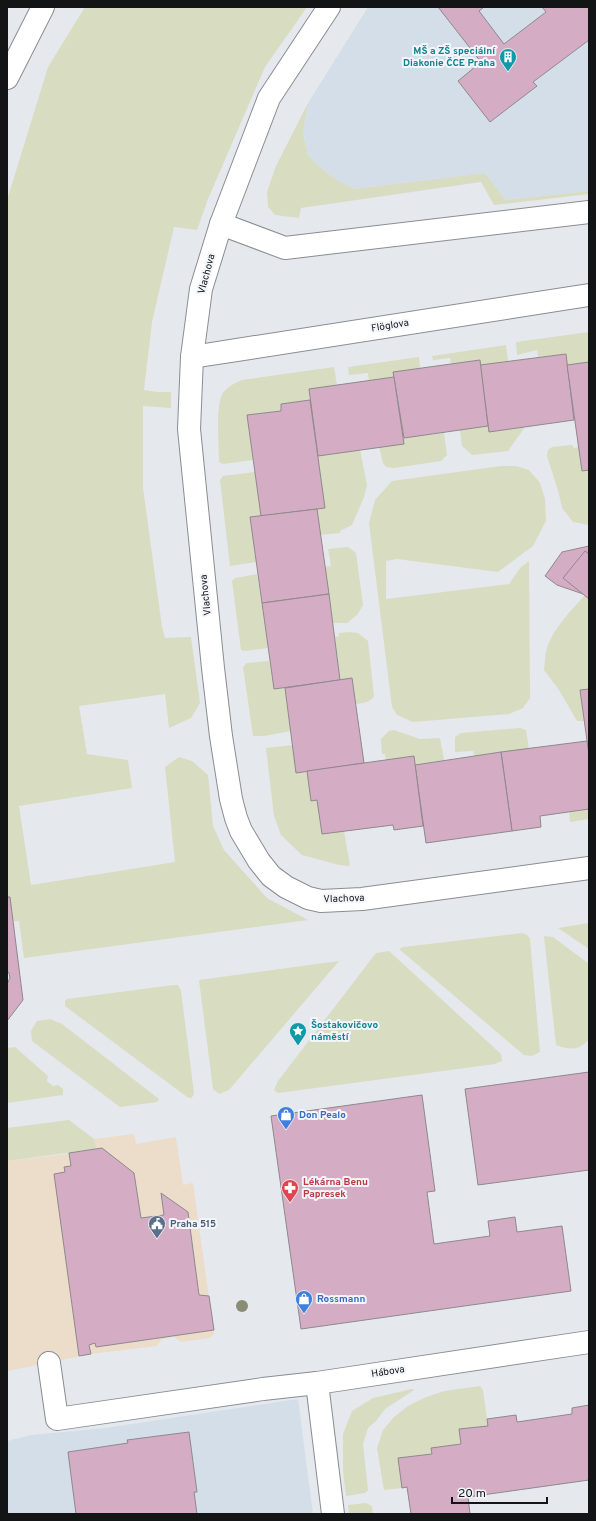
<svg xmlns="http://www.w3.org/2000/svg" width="596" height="1521" font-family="Overpass,sans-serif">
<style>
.commercial{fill:#ecdcca}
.built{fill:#d4dee9}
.green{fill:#d8dcc1}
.building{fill:#d4adc4;stroke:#8e888c}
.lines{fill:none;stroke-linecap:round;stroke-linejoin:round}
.minor-casing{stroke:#898d92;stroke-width:24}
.major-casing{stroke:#898d92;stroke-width:24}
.minor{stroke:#fff;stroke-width:22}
.major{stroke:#fff;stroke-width:22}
.tree{fill:#898d76}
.labels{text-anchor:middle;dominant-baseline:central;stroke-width:4;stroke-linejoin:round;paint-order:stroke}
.culture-label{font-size:10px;font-weight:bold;fill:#0d838f;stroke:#f2f6fb;text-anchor:end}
.street-label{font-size:10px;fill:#131416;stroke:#f2f6fb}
.shop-label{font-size:10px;font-weight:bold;fill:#366cbe;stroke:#f2f6fb;text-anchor:start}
.health-label{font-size:10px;font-weight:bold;fill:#be3a42;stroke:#f2f6fb;text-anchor:start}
.service-label{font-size:10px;font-weight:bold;fill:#4e5e75;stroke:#f2f6fb;text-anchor:start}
</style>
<rect width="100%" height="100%" fill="#e5e9ee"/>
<polygon class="commercial" points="134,1134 136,1144 176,1137 183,1185 193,1183 214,1334 210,1338 181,1342 173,1336 161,1340 157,1346 91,1354 8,1371 7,1161 67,1154 68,1152 95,1148 94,1139"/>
<g class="built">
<polygon points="368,7 589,7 589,191 506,200 485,173 355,189 337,180 321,168 308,155 303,133 308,103"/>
<polygon points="298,1399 313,1514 7,1514 7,1441 31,1435 105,1428"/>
</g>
<g class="green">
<polygon points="85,7 307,7 265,67 208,199 197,230 174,227 152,322 144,390 157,392 171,392 171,408 143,406 143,488 162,627 165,638 191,637 200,703 191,718 169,728 165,694 79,706 87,754 128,760 132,788 19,806 31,885 175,862 165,767 179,757 192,761 208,775 213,826 224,850 267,898 308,920 24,958 19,921 7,922 7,200 48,67"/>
<polygon points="308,103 303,133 308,155 321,168 337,180 355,189 485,173 506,200 589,191 589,194 494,205 481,182 301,208 299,218 275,215 268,207 267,192 276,166"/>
<polygon points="589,332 589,362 567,365 565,354 538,357 537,350 517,355 516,342"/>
<polygon points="506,345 508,361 480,365 479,360 451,364 450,358 433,360 432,356"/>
<polygon points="419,357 420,368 394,372 394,377 369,381 368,373 349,375 348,367"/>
<path d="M334,367L337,385L309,389L310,400L281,404V411L247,415L253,460L223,464L219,462C219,446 216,411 221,397C224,388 235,383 242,380Z"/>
<polygon points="488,426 490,432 525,427 508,451 472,455 462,446 460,430"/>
<polygon points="444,433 447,455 441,461 394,468 386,467 383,463 379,447 404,444 404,438"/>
<polygon points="572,445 574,448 579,447 582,471 589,470 589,525 573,522 562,508 559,494 547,456 548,450 552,447"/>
<polygon points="360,450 367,485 364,497 352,525 340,531 340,533 320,535 317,509 325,508 318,456"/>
<polygon points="501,466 516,466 529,470 540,483 545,499 546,521 533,546 498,572 397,559 386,561 386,599 509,584 521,567 529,561 530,698 523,708 509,714 413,722 397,715 392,707 369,523 375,500 392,481"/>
<polygon points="255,472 261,516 250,518 256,562 230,566 220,480 223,476"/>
<polygon points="348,547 356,553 363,605 357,615 347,623 333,623 325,567 331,566 328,549"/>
<polygon points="257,574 268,648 245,651 241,650 232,581 235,578"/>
<path d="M585,595L589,596V689L580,690L584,721H577L559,690L544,670C545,663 545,654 547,648C554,627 571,611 585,595Z"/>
<path d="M349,632L358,633L368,641L374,696C370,703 363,703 355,704L340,680L335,637L339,636V633Z"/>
<polygon points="269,661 274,689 285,688 291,731 264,736 253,736 243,667 247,663"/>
<polygon points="520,728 526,730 529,749 474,756 473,751 455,752 455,737 461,733"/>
<polygon points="394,730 420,739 440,738 444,760 415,765 414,756 386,760 385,754 382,754 381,739 389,731"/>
<polygon points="293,745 307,771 312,801 317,800 322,834 344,831 350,866 339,865 302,855 281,835 274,816 266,748"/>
<polygon points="589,809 589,819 570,822 569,811"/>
<polygon points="589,923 589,949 558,928"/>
<polygon points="522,933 527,935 530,939 540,1052 532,1056 524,1055 399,949 403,947"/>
<path d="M544,936L553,937L589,964V1039C579,1051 570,1050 556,1045Z"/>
<polygon points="389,951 501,1054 502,1061 495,1064 278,1093 274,1090 278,1081 376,953"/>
<polygon points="339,961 229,1090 219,1094 213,1089 199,980"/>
<polygon points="173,985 178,985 181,991 194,1093 192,1098 187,1097 65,1006 65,1001 67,999"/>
<polygon points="50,1019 62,1024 159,1099 157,1102 120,1107 32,1041 31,1031 37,1021"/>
<polygon points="15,1047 48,1076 47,1081 53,1086 58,1085 63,1089 63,1095 7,1103 7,1048"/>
<polygon points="69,1120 94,1139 96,1149 7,1161 7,1128"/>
<polygon points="480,1386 483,1390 488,1426 461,1444 431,1448 432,1454 398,1458 402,1488 384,1490 377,1448 383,1430 394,1417 408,1406 424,1398 444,1391"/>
<polygon points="412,1389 414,1390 385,1409 376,1421 368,1428 363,1444 368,1490 365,1493 346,1496 343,1471 343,1434 352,1411 373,1398"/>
<polygon points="366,1503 372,1506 373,1514 349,1514 348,1505"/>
</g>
<g class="building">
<polygon points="438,7 484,7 479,11 504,44 546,12 542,7 589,7 589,40 533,82 537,86 490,122 458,81 481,62"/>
<polygon points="566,354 574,420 489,432 480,365"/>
<polygon points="480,360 488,426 404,438 393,372"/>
<polygon points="589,362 589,470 582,471 567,365"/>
<polygon points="394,377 404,444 318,456 309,389"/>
<polygon points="310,400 325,508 261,516 247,415 281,411 281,404"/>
<polygon points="317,509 329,594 262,603 250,517"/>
<polygon points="589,546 589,596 557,585 545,576 562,552"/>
<polygon points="585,551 589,554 589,599 563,578"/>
<polygon points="329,594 340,680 274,689 262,603"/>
<polygon points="352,678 364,763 296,773 285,688"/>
<polygon points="589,689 589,755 580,690"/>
<polygon points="587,741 589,755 589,809 540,816 541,827 512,831 501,752"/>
<polygon points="501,752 512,831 426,843 415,765"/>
<polygon points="414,756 423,826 394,830 393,825 322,834 317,800 311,801 307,771"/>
<polygon points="7,897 10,897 23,1000 7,1021 7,984 10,978 9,973 7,971"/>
<polygon points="589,1072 589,1170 478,1185 465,1089"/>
<polygon points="422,1095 435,1191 427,1192 434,1244 490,1236 488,1221 515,1217 517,1232 562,1226 571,1291 301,1329 271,1116"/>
<polygon points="102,1148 134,1173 141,1218 164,1215 161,1193 188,1212 199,1295 209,1296 214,1330 96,1347 95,1343 89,1345 91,1354 79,1356 54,1174 65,1172 64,1167 71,1166 69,1153"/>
<polygon points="589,1405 589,1480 468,1497 470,1514 411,1514 407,1487 402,1488 398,1458 432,1454 431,1448 461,1444 459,1429 488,1426 487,1419 516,1415 517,1422 572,1414 572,1408"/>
<polygon points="189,1432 197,1492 194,1492 197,1514 76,1514 68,1452 128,1443 127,1440"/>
</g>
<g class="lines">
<defs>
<g id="minor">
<polyline points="329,7 269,98 221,224 201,289 192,357 189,429 213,668 221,736 231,799 236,818 241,831 259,861 271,876 286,887 308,898 321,901 362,899 589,868"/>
<polyline points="221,224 285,248 589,212"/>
<polyline points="192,357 589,295"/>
<polyline points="49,1363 57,1419 263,1389 317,1383 589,1342"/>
<polyline points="317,1383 333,1514"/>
</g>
<polyline id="major" points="7,78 43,7"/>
</defs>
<use href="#minor" class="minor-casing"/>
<use href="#major" class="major-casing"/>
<use href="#minor" class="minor"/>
<use href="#major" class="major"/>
</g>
<circle class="tree" cx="242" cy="1306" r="6"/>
<defs>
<symbol id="building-pin" viewBox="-11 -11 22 30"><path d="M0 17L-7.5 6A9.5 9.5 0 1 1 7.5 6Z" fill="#0f9aa8" stroke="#f2f6fb"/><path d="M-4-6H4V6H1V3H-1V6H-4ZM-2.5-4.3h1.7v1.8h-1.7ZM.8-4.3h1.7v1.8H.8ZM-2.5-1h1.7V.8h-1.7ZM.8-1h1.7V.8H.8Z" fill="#fff"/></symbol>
<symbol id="sight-pin" viewBox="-11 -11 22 30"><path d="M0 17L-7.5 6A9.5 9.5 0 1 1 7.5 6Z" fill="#0f9aa8" stroke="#f2f6fb"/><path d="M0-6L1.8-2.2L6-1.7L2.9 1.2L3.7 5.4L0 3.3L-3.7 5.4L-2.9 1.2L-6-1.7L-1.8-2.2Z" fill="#fff"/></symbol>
<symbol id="shop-pin" viewBox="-11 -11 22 30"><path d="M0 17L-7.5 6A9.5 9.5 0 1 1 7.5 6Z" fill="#3f7fe0" stroke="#f2f6fb"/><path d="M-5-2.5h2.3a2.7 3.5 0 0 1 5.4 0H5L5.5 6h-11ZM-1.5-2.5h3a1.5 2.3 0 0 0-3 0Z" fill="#fff"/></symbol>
<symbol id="pharmacy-pin" viewBox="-11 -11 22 30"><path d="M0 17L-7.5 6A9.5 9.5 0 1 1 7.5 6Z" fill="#e0444e" stroke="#f2f6fb"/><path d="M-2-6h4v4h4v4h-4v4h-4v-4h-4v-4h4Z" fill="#fff"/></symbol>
<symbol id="civic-pin" viewBox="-11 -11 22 30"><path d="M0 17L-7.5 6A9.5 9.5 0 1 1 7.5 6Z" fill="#5c6f8a" stroke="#f2f6fb"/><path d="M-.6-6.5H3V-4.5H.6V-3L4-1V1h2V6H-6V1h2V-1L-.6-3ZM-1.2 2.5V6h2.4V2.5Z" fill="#fff"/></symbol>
</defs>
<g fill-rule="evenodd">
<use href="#building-pin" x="498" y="47" width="20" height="27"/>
<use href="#sight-pin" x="288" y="1021" width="20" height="27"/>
<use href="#shop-pin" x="276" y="1105" width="20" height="27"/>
<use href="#pharmacy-pin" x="280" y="1178" width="20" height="27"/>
<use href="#civic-pin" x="147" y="1214" width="20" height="27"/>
<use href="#shop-pin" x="294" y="1289" width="20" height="27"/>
</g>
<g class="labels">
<g class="culture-label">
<text x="495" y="51">MŠ a ZŠ speciální<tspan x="495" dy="12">Diakonie ČCE Praha</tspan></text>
<text x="311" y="1025" text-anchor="start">Šostakovičovo<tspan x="311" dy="12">náměstí</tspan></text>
</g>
<g class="street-label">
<text transform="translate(207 274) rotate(-75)">Vlachova</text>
<text transform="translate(390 326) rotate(-9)">Flöglova</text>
<text transform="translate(206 595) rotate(-96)">Vlachova</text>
<text transform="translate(344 899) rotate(-2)">Vlachova</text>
<text transform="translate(388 1372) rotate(-9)">Hábova</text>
</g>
<g class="shop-label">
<text x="299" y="1115">Don Pealo</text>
<text x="317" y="1299">Rossmann</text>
</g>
<g class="health-label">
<text x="303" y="1182">Lékárna Benu<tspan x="303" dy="12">Papresek</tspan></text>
</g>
<g class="service-label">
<text x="170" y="1224">Praha 515</text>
</g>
</g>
<rect width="596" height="1521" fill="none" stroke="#131416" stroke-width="16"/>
<path d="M452 1497v6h95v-6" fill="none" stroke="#131416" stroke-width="2"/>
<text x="458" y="1497" font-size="12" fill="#131416" stroke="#f2f6fb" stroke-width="3" paint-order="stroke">20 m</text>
</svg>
